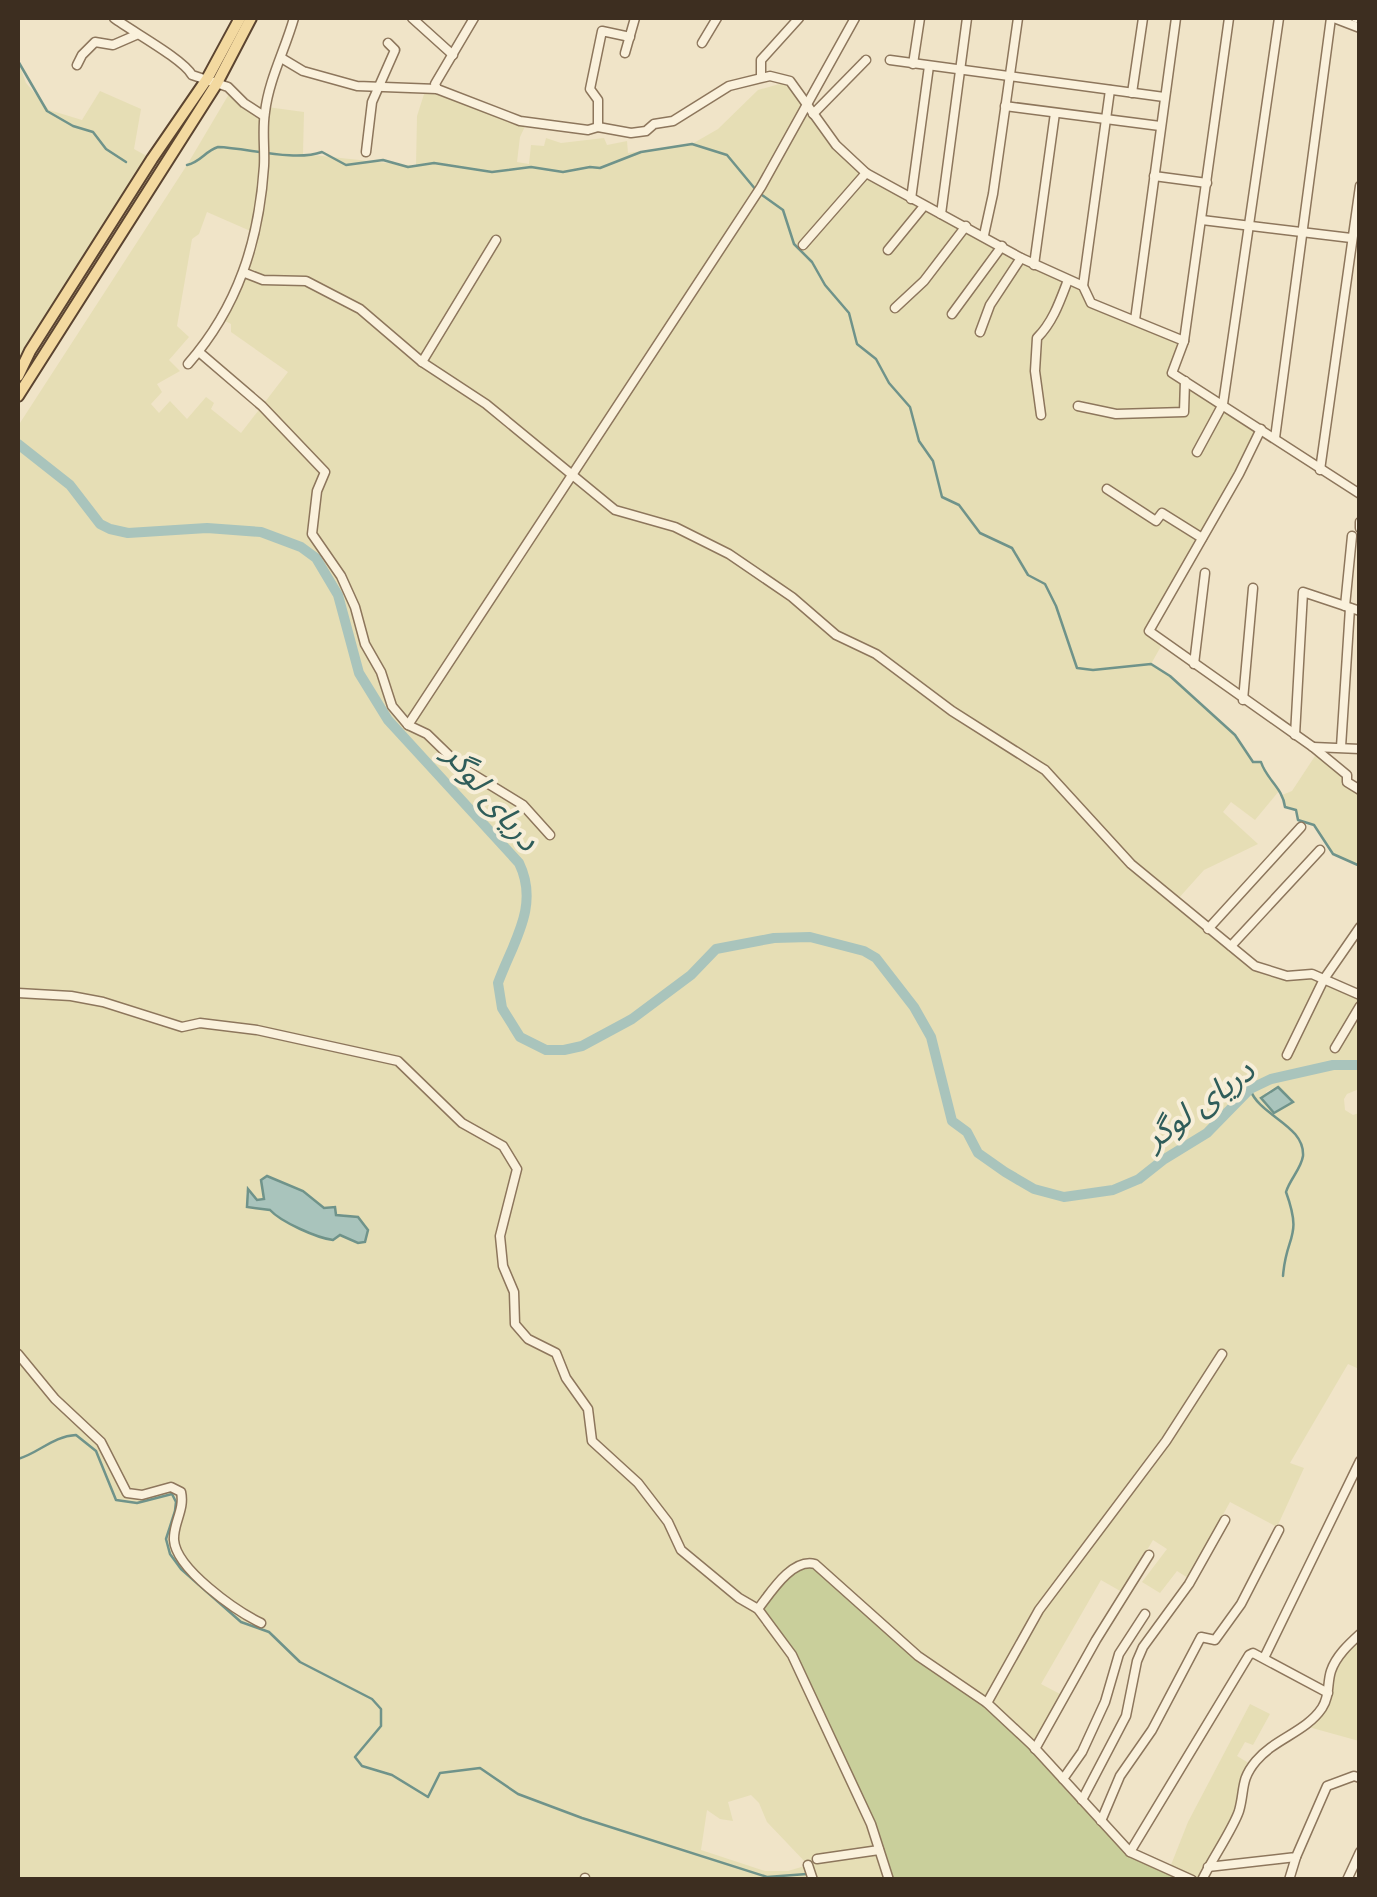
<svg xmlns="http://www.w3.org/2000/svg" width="1377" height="1897" font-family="'Libre Baskerville','Noto Sans Arabic',serif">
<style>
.farmland{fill:#e6deb5;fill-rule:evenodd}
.green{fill:#c9cf9b}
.water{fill:#a9c4bc;stroke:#6f938a;stroke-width:2.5}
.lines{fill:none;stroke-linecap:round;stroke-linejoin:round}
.stream{stroke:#6f938a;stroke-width:2.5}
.river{stroke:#a9c4bc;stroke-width:10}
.minor-casing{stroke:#8d765c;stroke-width:11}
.major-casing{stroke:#5b4430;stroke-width:14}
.minor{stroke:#faf1dc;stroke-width:8}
.major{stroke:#f3d9a0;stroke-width:10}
.labels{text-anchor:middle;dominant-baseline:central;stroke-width:8;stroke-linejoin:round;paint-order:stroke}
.water-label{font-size:32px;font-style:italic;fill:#2f5d5a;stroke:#f7eed8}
</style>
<rect width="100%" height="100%" fill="#f0e4c8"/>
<g class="farmland">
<polygon points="18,61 26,83 49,110 82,120 100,91 141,109 134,149 152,159 18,376"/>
<path d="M790,81L836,145L867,173L1083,286L1087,299L1184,341L1172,371L1261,429L1149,629L1164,641L1151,664L1170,676L1235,735L1253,762H1261L1279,791L1255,820L1231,802L1223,812L1258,844L1204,870L1177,900L1231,946L1271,972L1312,974L1359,995V1089L1347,1094L1344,1099L1345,1110L1353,1115L1359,1113V1369L1348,1364L1290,1463L1304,1468L1277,1527L1230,1502L1188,1578L1177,1571L1160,1593L1142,1582L1167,1549L1153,1540L1122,1592L1101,1580L1041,1684L1060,1694L1032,1745L778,1633L871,1824L889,1879L18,1880V426L187,165L229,94L244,104L304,112L303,154L416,166L417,116L426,88L528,120L520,137L517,162L529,164L531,145L544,146L546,138L561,143L604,138L607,145L627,141L628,153L692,144L718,129L758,90ZM207,212L255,233L223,320L231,324V332L288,372L241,433L211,409L214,403L206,397L187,419L170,401L159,413L151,404L162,392L157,384L180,371L169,360L189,337L177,326L192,239L199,234ZM1276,1087L1292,1098L1291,1103L1279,1111L1272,1112L1266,1092ZM282,1182L303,1191L324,1208L332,1206L336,1215L344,1214L362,1225L351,1241L340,1235L333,1240L313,1236L304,1228L275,1216L270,1210L247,1207L246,1192L251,1191L254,1198L261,1201L265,1195L261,1188ZM751,1795L759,1803L767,1822L808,1865L788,1871H765L701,1850L707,1810L720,1819L733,1821L728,1802Z"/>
<polygon points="1317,753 1347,775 1348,782 1359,790 1359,866 1333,854 1314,825 1298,820 1296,810 1285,807 1282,795 1292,791"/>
<polygon points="1359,1639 1359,1741 1305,1726 1319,1712 1340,1655"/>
<polygon points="1250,1704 1270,1714 1253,1745 1245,1742 1237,1756 1252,1765 1240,1802 1202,1879 1192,1879 1169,1870 1188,1822"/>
</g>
<path class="green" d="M810,1562L918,1656L987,1703L1130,1852L1192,1879H889C859,1787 815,1687 758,1609L789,1572Z"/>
<g class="water">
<polygon points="1278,1087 1293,1102 1274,1113 1261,1098"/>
<path d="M267,1176L303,1191L324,1208L335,1207L336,1215L358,1217L368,1230L365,1242L358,1243L340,1235L333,1240C317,1238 281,1222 270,1210L247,1207L248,1189L257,1200L264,1199L261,1180Z"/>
</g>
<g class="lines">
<g class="stream">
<polyline points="18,61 47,111 73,126 93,132 106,149 126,162"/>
<path d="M187,165C201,162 205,151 218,147C248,148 294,162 322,152L346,165L383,160L408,167L434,163L492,172L531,167L563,172L590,167L600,168L641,152L692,144L727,155L756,190"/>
<path d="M762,195L783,210L794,244L812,262L825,285L849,313L857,344L876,359L889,383L910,407L919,441L933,461L942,497L959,505L980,533L1012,548L1028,575L1045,584L1056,606L1077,668L1093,670L1151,664L1170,676L1235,735L1253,762H1261C1266,779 1283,788 1285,807L1296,810L1298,820L1314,825L1333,854L1360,866"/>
<path d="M1250,1089C1259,1116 1305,1125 1303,1156C1301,1169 1290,1179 1286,1192C1303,1239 1286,1234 1283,1276"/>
<path d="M18,1459C39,1453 53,1436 76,1435L96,1451L116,1500L137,1503L172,1494L176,1502L175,1511L166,1539L170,1554L181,1569L241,1622L269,1632L300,1662L372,1699L381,1709V1726L355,1757L362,1766L392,1775L428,1797L440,1773L480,1768L518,1794L582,1818L767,1877L807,1874"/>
</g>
<path class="river" d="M18,444L70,485L100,524L110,529L128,533L207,528L261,532L301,547L316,558L338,595L359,673L388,720L519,863C540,906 513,942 498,983L502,1008L520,1037L546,1050H564L582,1046L632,1019L691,975L716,949L774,938L810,937L864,951L876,958L914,1007L931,1037L952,1121L967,1132L978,1153L1005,1172L1034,1189L1064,1197L1113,1190L1139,1179L1163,1160L1207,1133L1250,1089L1271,1079L1333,1065H1360"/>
<defs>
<g id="minor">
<path d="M114,18C133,32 183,59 192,75L228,87L244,103L264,116"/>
<polyline points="412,18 453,55"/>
<polyline points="1334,18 1360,28"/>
<polyline points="1356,18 1360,19"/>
<polyline points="702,43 717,18"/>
<polyline points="625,53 635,18"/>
<polyline points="283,59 303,71 357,86 437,89 520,121 588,130 598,127 631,133 646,131 654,124 673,121 729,86 770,76 790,81 836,145 866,173 1021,258 1083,286 1091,303 1184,341 1172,373 1360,494"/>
<polyline points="890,60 1164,97"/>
<polyline points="913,64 920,18"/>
<polyline points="77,65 82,55 95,42 113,45 136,35"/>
<polyline points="761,77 761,60 799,18"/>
<polyline points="437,89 435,84 474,18"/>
<polyline points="1132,93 1143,18"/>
<polyline points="1005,106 1160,126"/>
<polyline points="813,114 866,60"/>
<polyline points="598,127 598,100 590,89 602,31 630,37"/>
<polyline points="366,152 372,102 395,50 388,43"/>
<polyline points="1154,176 1207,183"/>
<polyline points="911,199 929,66"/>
<polyline points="941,214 967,18"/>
<polyline points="1202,220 1351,238"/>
<polyline points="984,235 993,194 1018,18"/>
<polyline points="803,245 866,173"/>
<polyline points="888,250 924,206"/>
<polyline points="1034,265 1055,113"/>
<polyline points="245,273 263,280 306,281 360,309 422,362 486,404 615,510 675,527 729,554 792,597 836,635 876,654 952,711 1045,770 1131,864 1255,966 1287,976 1312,974 1360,995"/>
<polyline points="1083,286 1110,90"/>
<polyline points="895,308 924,281 966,226"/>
<polyline points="952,314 1002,246"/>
<polyline points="1135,320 1176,18"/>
<polyline points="980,332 990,305 1021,258"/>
<polyline points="1184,341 1229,18"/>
<polyline points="199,352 262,406 325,472 317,491 312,534 341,576 355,607 365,644 381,672 392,706 408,725 427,734 461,767 523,805 550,835"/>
<polyline points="422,362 496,240"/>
<path d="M188,364C238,307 259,241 264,166C265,148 262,130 265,112C269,79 285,50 294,18"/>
<polyline points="1078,406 1116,414 1184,412 1185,381"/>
<path d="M1041,415L1035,371L1037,338C1053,322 1060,301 1068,280"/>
<polyline points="1261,429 1239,474 1149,631 1313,747 1347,775 1347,782 1360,790"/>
<polyline points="1275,438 1331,18"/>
<polyline points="1197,452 1223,404 1279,18"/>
<polyline points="1320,470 1360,186"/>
<polyline points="1107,489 1156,521 1162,513 1202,538"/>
<polyline points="1360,522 1360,528"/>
<polyline points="1345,606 1352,536"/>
<polyline points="1194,664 1205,573"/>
<polyline points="1243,700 1253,588"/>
<polyline points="408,725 761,187 855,18"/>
<polyline points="1295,735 1303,592 1360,611"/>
<polyline points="1313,747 1360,749"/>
<polyline points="1341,747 1350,608"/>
<polyline points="1208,929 1301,827"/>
<polyline points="1231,946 1320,850"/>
<polyline points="18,993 71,996 103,1002 182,1027 200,1023 257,1030 398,1061 462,1123 503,1146 517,1169 500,1236 503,1266 514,1292 515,1324 528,1339 556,1353 566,1378 588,1409 592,1441 638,1483 668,1522 681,1550 739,1598 758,1609 792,1655 871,1824 889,1880"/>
<polyline points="1335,1048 1360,1006"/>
<polyline points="1287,1055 1324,979 1360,927"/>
<path d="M18,1354L55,1399L101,1442L127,1493L142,1495L171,1487L181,1492C185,1510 173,1523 174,1540C176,1569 236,1611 261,1623"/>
<path d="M758,1609C771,1592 792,1558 815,1564L918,1656L987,1703L1032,1745L1130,1852L1192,1880"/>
<polyline points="1264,1658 1360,1461"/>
<polyline points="987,1703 1039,1610 1166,1441 1222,1354"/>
<polyline points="1035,1749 1096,1640 1149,1555"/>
<polyline points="1063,1779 1082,1752 1105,1702 1119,1654 1145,1614"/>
<polyline points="1082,1800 1126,1716 1137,1661 1143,1647 1189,1584 1225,1520"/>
<polyline points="1101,1821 1120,1776 1152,1730 1201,1637 1215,1640 1241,1604 1279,1530"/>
<polyline points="1130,1852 1249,1655 1253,1653 1328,1693"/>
<polyline points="817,1859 879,1850"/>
<polyline points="808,1865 813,1880"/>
<polyline points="1208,1867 1296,1857 1327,1786 1354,1776 1360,1778"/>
<polyline points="585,1878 585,1880"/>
<path d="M1202,1880C1212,1859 1233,1829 1239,1811C1245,1790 1240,1780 1256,1761C1274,1739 1306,1732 1322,1708C1330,1696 1327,1683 1331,1671C1336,1656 1349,1644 1360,1634"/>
<polyline points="1289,1880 1296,1857"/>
<polyline points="1347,1880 1360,1852"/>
</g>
<g id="major">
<polyline points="18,376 30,351 152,159 207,79 240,18"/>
<polyline points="18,396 217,83 251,18"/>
</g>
</defs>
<use href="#minor" class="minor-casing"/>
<use href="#major" class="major-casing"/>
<use href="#minor" class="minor"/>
<use href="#major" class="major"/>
</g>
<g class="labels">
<g class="water-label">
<text transform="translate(492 797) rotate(50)">دریای لوگر</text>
<text transform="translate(1199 1104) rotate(-36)">دریای لوگر</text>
</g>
</g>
<rect width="1377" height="1897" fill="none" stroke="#3d2e20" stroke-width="40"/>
</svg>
